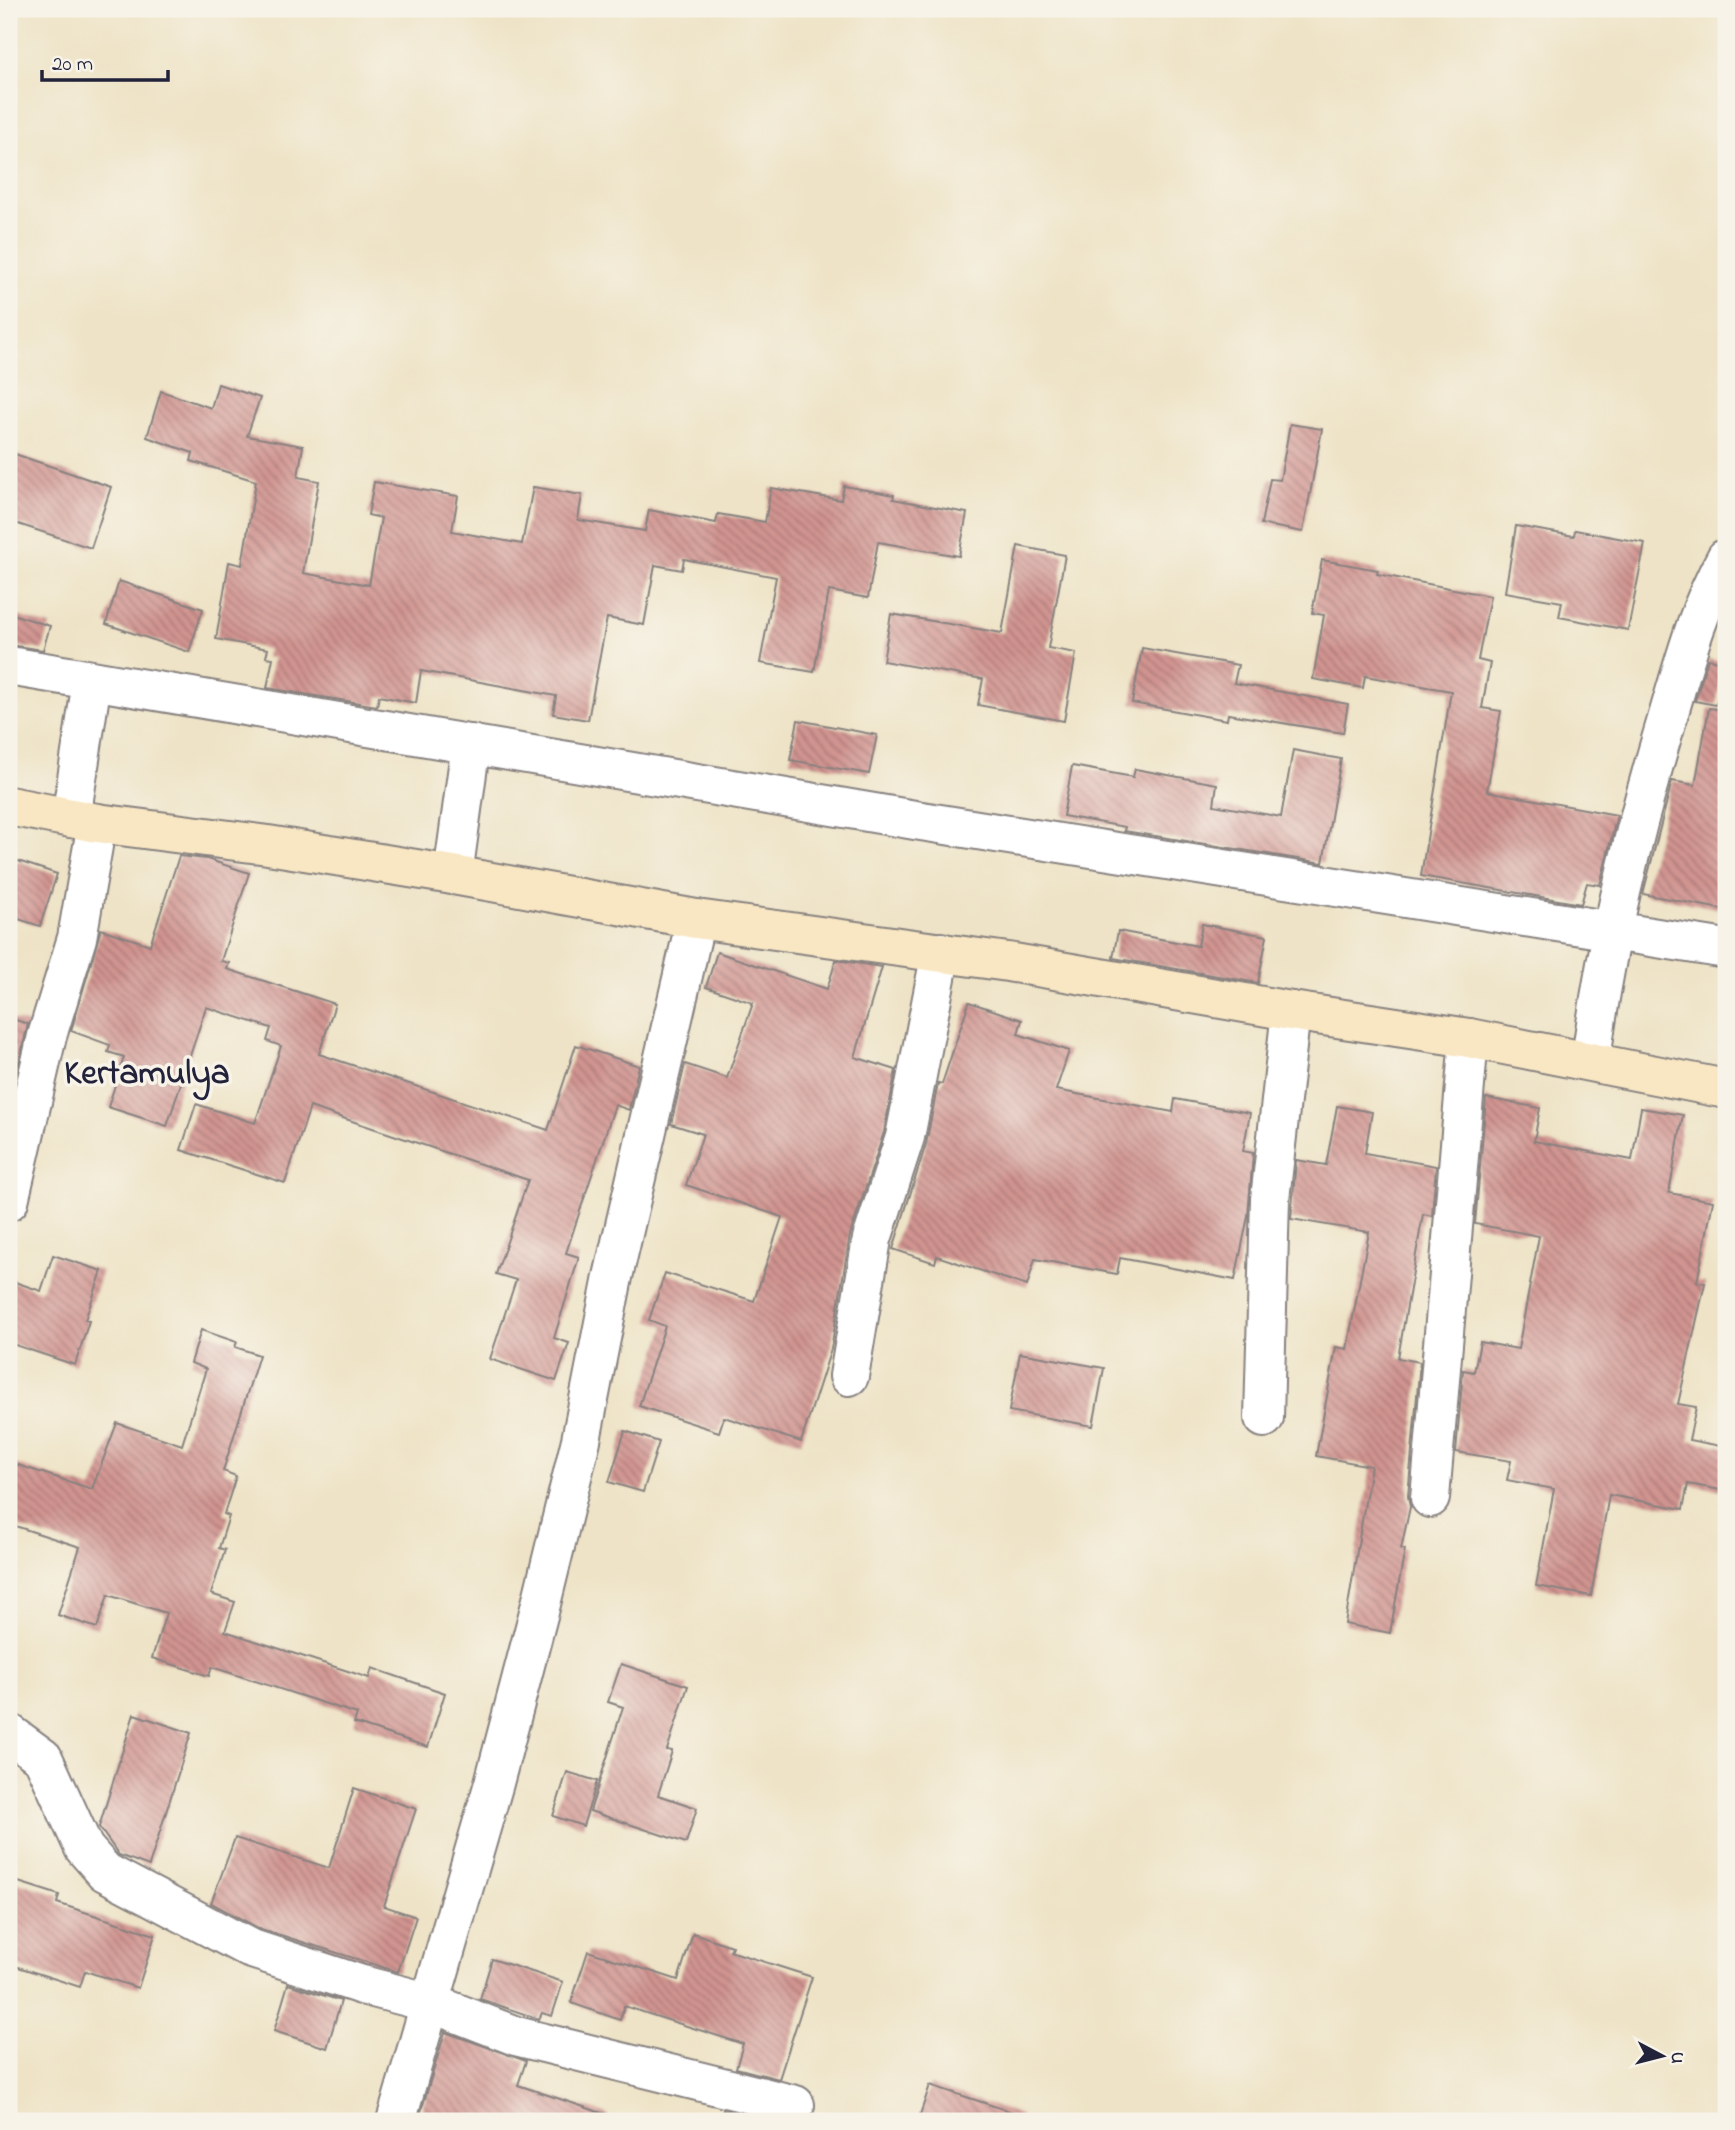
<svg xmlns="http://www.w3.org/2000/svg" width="1735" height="2130" font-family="'Indie Flower',sans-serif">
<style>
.building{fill:url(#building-back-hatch)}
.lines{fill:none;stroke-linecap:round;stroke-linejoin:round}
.street-casing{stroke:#888280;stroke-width:42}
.secondary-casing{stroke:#888280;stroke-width:42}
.street{stroke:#fff;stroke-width:38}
.secondary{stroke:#f9e7c3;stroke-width:38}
.labels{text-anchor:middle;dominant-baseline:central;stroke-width:7;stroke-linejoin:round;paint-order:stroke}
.quarter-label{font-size:35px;font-weight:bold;fill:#22223b;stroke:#f7f3e8}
</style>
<defs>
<pattern id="building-back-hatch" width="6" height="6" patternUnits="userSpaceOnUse" patternTransform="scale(1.75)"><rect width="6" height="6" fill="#d19490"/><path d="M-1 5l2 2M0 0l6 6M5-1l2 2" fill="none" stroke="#a97877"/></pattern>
</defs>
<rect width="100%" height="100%" fill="#f7f3e8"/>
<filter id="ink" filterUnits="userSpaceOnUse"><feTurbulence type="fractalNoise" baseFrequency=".0143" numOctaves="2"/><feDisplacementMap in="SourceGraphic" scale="14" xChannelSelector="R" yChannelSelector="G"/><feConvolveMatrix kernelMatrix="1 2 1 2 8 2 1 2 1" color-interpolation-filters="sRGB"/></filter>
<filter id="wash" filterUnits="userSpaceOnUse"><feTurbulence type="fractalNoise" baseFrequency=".00686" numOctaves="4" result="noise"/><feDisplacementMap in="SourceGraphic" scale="28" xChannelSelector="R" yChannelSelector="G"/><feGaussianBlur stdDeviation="1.57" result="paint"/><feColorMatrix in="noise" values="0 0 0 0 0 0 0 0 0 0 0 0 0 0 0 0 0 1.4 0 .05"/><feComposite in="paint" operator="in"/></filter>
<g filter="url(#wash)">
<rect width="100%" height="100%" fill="#eee3c6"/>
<g id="blocks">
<g class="building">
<polygon points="218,384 260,398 247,436 303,446 298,477 319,481 303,573 369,585 381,518 368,515 374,482 458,496 452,531 522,544 533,487 582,495 578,520 645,531 649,510 716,523 718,514 765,522 771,488 841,500 844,486 894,495 893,499 967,513 959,556 878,542 868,598 829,591 814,672 760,663 776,577 684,559 682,570 655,565 644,625 607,618 588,720 553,714 556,696 421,671 416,703 379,696 377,706 267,688 273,658 266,657 268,649 216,639 229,562 242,565 256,481 191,461 193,453 147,437 161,391 211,408"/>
<polygon points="1290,424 1322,429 1303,532 1261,524 1270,479 1280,480"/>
<polygon points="9,452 111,487 91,548 9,521"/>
<polygon points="1516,526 1574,536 1575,530 1645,543 1628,630 1559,617 1562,602 1505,592"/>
<polygon points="1018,546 1065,555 1048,648 1076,653 1064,721 978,705 983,679 883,661 891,614 1002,633"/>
<polygon points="1322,560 1378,570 1377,574 1490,596 1478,660 1490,663 1482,708 1501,711 1487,791 1617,815 1600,885 1587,883 1581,904 1421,876 1451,691 1365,676 1363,688 1313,679 1324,615 1312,613"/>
<polygon points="119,581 203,609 189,652 106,624"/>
<polygon points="9,613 50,626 43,650 9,645"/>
<polygon points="1142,648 1238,665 1234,683 1348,704 1343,733 1228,714 1227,720 1132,703"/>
<polygon points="1708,659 1724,662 1716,705 1695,701"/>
<polygon points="1709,708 1726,710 1726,910 1643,894 1672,781 1695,785"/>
<polygon points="798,720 877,735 869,774 790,760"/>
<polygon points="1293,750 1341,759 1323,863 1124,831 1125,827 1063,816 1072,766 1133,777 1135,769 1217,784 1214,805 1281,817"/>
<polygon points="179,856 207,859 249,873 221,961 229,963 227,969 335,1004 319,1054 548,1130 576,1045 639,1066 629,1110 615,1105 566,1253 579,1257 554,1338 569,1343 556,1381 490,1359 516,1280 496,1274 528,1180 310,1107 285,1183 181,1150 196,1104 255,1123 281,1046 267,1041 271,1028 206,1007 167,1126 108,1107 124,1057 108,1052 110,1045 71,1031 101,929 150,945"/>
<polygon points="15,860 57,874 40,926 9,916 9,878"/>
<polygon points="1202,924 1267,936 1258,983 1113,958 1118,931 1198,946"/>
<polygon points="717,952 827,989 836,960 882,967 855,1057 896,1070 884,1132 850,1235 831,1349 801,1442 724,1417 719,1432 639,1406 665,1326 649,1320 665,1273 754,1301 782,1217 686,1185 703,1134 671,1124 685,1064 727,1078 753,1003 706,987"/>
<polygon points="969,1002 1022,1020 1018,1034 1069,1051 1056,1090 1173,1112 1175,1099 1250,1113 1243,1151 1253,1153 1248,1216 1235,1280 1120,1258 1117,1274 1035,1259 1027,1286 937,1256 935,1263 893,1249 926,1144 938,1083 942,1084"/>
<polygon points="9,1018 28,1024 9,1105"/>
<polygon points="1486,1098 1540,1108 1534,1141 1632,1160 1641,1108 1683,1115 1669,1193 1713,1201 1697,1282 1705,1283 1678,1404 1696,1407 1689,1440 1726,1447 1726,1491 1688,1484 1683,1509 1609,1495 1591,1596 1536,1586 1554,1489 1507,1480 1511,1461 1456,1452 1463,1370 1474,1372 1480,1342 1518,1349 1539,1236 1475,1224"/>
<polygon points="1337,1106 1372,1112 1365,1153 1436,1166 1432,1216 1423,1214 1398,1358 1420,1362 1408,1496 1410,1507 1401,1549 1405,1549 1390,1633 1345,1624 1371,1466 1316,1456 1336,1347 1347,1349 1369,1232 1291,1219 1296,1160 1326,1165"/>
<polygon points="53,1255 102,1271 85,1320 89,1321 75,1365 9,1343 9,1280 41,1291"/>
<polygon points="201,1330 237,1342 235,1347 259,1355 223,1471 236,1476 224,1514 229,1516 219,1548 225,1550 211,1594 235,1602 225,1631 369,1678 372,1668 445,1693 428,1747 354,1723 357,1714 212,1667 209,1676 152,1658 166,1613 108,1595 97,1628 58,1615 80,1547 9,1524 9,1484 15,1464 92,1489 117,1423 182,1445 206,1369 191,1363"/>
<polygon points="1020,1353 1104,1368 1093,1426 1009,1411"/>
<polygon points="625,1431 659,1442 643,1492 609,1482"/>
<polygon points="621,1664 688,1686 667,1750 672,1751 658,1795 697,1808 686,1843 590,1811 623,1707 608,1702"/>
<polygon points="134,1714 191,1733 149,1866 119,1855 99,1827"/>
<polygon points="567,1772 597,1781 583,1826 553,1816"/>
<polygon points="354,1788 416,1809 384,1906 416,1917 398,1972 258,1928 211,1903 235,1838 329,1868"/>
<polygon points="9,1879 59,1895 57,1903 155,1935 138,1988 85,1971 80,1987 9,1964"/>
<polygon points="693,1933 732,1946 730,1951 812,1977 779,2079 736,2068 743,2044 734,2041 624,2006 620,2020 571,2003 588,1951 678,1980"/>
<polygon points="492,1959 563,1982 552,2016 542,2013 539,2019 480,1999"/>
<polygon points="288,1984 341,2001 327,2048 274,2031"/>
<polygon points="445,2032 526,2061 518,2085 608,2115 607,2121 440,2121 420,2115"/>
<polygon points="930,2085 1021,2115 1020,2121 918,2121"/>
<polygon points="723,2110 766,2120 719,2121"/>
</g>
</g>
</g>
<g filter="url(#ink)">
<use href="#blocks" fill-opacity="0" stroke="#888280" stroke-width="2"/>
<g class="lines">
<defs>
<g id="street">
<polyline points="9,666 915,820 1726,949"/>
<polyline points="71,818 92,681"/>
<polyline points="453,875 471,744"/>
<path d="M1591,1060C1605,946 1633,833 1666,723C1683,666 1697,610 1726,558"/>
<polyline points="9,1201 47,1036 77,938 97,823"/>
<polyline points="849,1376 872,1239 905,1137 941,952"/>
<polyline points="1264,1418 1270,1199 1291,1011"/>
<polyline points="1430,1498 1469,1038"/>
<polyline points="9,1733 43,1758 84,1848 105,1872 249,1948 362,1985 431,2003 516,2036 795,2105"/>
<polyline points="396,2121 494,1783 540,1608 581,1440 613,1277 696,919"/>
</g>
<polyline id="secondary" points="9,806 97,823 268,845 453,875 696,919 1008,962 1291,1011 1469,1038 1726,1089"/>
</defs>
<use href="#street" class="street-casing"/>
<use href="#secondary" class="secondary-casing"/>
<use href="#street" class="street"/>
<use href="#secondary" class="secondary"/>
</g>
</g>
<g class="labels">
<g class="quarter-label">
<text x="147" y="1074">Kertamulya</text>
</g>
</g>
<rect width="1735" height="2130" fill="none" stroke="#f7f3e8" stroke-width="35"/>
<g transform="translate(1662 2056) rotate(97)" stroke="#f7f3e8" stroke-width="5" paint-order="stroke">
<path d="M0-5L12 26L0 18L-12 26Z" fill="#22223b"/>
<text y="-10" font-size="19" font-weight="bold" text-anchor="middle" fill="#22223b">U</text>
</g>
<path d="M42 70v10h126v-10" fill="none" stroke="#22223b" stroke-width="3.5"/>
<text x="52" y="70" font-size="21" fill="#22223b" stroke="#f7f3e8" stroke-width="5" paint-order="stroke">20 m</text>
</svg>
